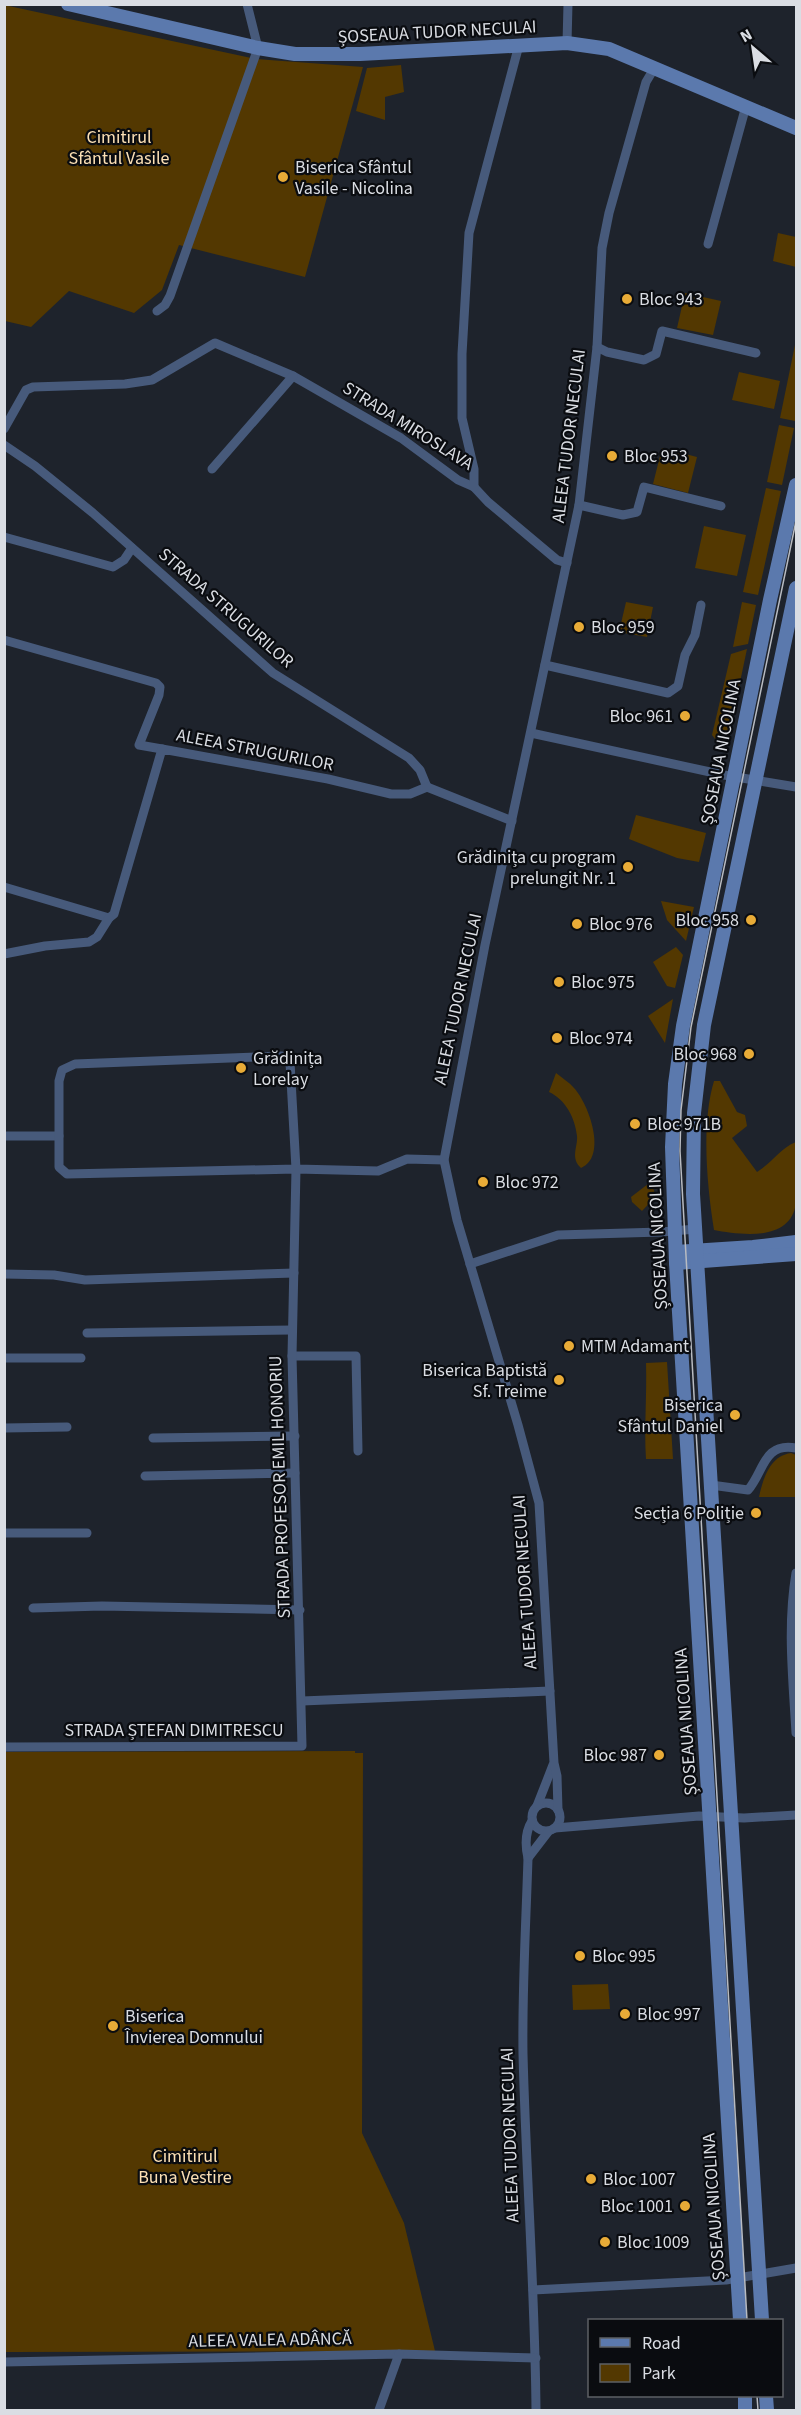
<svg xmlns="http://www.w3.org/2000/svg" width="801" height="2415" font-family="'Source Sans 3',sans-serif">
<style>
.green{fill:#533801}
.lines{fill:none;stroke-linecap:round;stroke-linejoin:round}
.street{stroke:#475a7b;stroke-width:9}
.secondary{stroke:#5b79ad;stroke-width:14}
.tram{stroke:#b8bbc1;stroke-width:1.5}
.poi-dot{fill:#e8ab37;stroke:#0a0c10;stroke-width:2}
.labels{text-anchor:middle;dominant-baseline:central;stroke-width:4.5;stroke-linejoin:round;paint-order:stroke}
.street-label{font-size:18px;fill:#dadde3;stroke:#0a0c10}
.park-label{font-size:18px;fill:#fce0b5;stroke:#0a0c10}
.poi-label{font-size:18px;fill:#dadde3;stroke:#0a0c10;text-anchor:start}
</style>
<rect width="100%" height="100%" fill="#1e232c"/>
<g class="green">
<polygon points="4,5 256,59 363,67 305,277 179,245 162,290 134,313 69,291 31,327 5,321"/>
<polygon points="401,65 404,92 385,97 385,120 356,111 367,68"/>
<polygon points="778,233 796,237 796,267 773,261"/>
<polygon points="685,293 721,301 713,335 677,328"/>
<polygon points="796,340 796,415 795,421 780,418"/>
<polygon points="739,372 780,381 774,409 732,400"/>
<polygon points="779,425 794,428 782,485 767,482"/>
<polygon points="662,448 697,457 688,493 653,484"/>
<polygon points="766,488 781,491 758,595 743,592"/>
<polygon points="704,526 746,535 737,576 695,568"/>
<polygon points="626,602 653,607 647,637 619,632"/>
<polygon points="742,602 756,605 748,644 733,647"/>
<polygon points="747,649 728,739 724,743 716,740 712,735 731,654"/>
<polygon points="636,815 706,833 699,862 677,858 629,839"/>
<polygon points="661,901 694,907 686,941 667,920"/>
<polygon points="676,947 683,955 675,988 667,986 653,962"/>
<polygon points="673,999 665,1043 648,1016"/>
<path d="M556,1073C562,1078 569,1082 574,1088C589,1104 608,1157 581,1168C570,1158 578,1147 577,1136C575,1118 566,1100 549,1092Z"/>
<path d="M714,1081H720L737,1112L745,1115L747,1126L732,1138L757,1172C772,1163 780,1148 796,1142C797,1162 799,1184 796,1203C791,1242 741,1235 714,1230C707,1186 701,1124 714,1081Z"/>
<polygon points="648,1184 653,1188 656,1196 642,1211 632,1202 631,1197"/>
<path d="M667,1362L673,1459H646C644,1427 647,1396 646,1363Z"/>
<path d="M791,1453L796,1455V1497H759C763,1478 770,1456 791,1453Z"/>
<polygon points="355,1751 355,1753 363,1753 362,2133 404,2223 435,2351 5,2352 5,1752"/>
<polygon points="608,1984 610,2009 573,2010 572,1985"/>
</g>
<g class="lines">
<g class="street">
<polyline points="567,43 568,4"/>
<polyline points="708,244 746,106"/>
<polyline points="157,311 165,305 170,296 258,48 247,4"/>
<polyline points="597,347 607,352 644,360 656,354 662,331 756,353"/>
<polyline points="4,429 26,390 33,387 125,384 152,380 215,343 293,376 401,438 458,480 474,487 488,502 557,560 567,563"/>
<polyline points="4,445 35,466 93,513 273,673 409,758 420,770 427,787"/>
<polyline points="212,469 293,376"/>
<polyline points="474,487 474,469 462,418 462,354 469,233 519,45"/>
<polyline points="579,505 623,515 637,512 644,487 721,506"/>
<polyline points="4,537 113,567 124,560 132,548"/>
<polyline points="4,640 156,683 160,687 159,695 139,745 162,749"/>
<polyline points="545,665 668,693 678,686 685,655 695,635 701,605"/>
<polyline points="531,733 724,775 796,787"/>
<polyline points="4,887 109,918 114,914 162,749 328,779 391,794 410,794 427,787 512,821"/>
<polyline points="4,954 45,946 89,942 97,937 109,918"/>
<polyline points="4,1136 59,1136"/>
<polyline points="470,1264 558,1235 661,1232 696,1229"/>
<polyline points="4,1274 54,1275 85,1280 294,1273"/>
<polyline points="87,1333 292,1330"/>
<polyline points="292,1356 356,1356 358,1451"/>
<polyline points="4,1358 81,1358"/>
<polyline points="4,1428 67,1427"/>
<polyline points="153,1438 295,1436"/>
<polyline points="145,1476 295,1473"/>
<path d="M711,1485L748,1490C764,1472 763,1442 796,1448"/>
<polyline points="4,1533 87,1533"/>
<path d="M796,1573C787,1626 793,1679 796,1733"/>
<polyline points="33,1608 102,1606 300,1610"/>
<polyline points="302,1701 550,1691"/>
<polyline points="4,1747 302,1746 292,1356 296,1169 290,1062 282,1056 75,1064 62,1070 59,1081 59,1167 67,1174 296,1169 378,1171 407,1159 444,1160"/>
<circle cx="546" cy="1817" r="14"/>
<polyline points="537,1806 553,1765"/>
<polyline points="558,1810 557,1776 554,1763 539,1503 518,1425 457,1220 444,1160 485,945 579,505 597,347 602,248 609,213 646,82 655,67"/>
<path d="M532,1821C525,1832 525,1845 528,1858C526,1923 522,1989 523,2054C526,2173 535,2292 536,2410"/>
<polyline points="555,1828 699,1816 744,1818 796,1815"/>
<polyline points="528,1858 548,1832"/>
<polyline points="533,2290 726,2280 796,2268"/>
<polyline points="4,2362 399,2354 536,2358"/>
<polyline points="379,2410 399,2354"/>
</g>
<g class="secondary">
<polyline points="68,4 258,48 295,54 360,54 567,43 609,49 796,128"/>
<polyline points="676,1252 753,1247 796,1242"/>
<polyline points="676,1263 796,1254"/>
<polyline points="740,2320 676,1263 672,1147 675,1084 683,1026 770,600 796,485"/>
<polyline points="762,2320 693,1194 694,1113 704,1025 796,588"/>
<polyline points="745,2396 745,2410"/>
<polyline points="766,2396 767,2410"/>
</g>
<g class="tram">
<polyline points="747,2320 680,1151 681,1110 691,1027 796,521"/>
<polyline points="757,2396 758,2410"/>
</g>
</g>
<g class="poi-dot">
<circle cx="283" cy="177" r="6"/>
<circle cx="627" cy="299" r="6"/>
<circle cx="612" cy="456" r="6"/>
<circle cx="579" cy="627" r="6"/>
<circle cx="685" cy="716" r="6"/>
<circle cx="628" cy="867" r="6"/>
<circle cx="751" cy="920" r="6"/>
<circle cx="577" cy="924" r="6"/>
<circle cx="559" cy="982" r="6"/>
<circle cx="557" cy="1038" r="6"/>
<circle cx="749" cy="1054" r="6"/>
<circle cx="241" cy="1068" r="6"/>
<circle cx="635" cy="1124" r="6"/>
<circle cx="483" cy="1182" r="6"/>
<circle cx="569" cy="1346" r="6"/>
<circle cx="559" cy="1380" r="6"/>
<circle cx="735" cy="1415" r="6"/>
<circle cx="756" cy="1513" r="6"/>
<circle cx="659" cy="1755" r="6"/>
<circle cx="580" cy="1956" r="6"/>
<circle cx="625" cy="2014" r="6"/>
<circle cx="113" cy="2026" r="6"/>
<circle cx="591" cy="2179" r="6"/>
<circle cx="685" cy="2206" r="6"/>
<circle cx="605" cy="2242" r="6"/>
</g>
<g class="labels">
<g class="street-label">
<text transform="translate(437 32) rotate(-3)">ȘOSEAUA TUDOR NECULAI</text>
<text transform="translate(408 426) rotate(32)">STRADA MIROSLAVA</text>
<text transform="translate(569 436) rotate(-83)">ALEEA TUDOR NECULAI</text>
<text transform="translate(226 608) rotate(41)">STRADA STRUGURILOR</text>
<text transform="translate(255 750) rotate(11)">ALEEA STRUGURILOR</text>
<text transform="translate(721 752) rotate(-79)">ȘOSEAUA NICOLINA</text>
<text transform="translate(458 999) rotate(-78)">ALEEA TUDOR NECULAI</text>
<text transform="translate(658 1236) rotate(-93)">ȘOSEAUA NICOLINA</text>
<text transform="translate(280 1487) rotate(-92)">STRADA PROFESOR EMIL HONORIU</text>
<text transform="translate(525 1582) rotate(-94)">ALEEA TUDOR NECULAI</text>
<text transform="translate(686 1722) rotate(-94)">ȘOSEAUA NICOLINA</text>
<text x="174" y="1730">STRADA ȘTEFAN DIMITRESCU</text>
<text transform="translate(510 2135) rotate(-92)">ALEEA TUDOR NECULAI</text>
<text transform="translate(714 2207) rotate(-94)">ȘOSEAUA NICOLINA</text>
<text transform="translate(270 2340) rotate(-1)">ALEEA VALEA ADÂNCĂ</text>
</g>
<g class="park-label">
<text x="119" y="137">Cimitirul<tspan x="119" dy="21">Sfântul Vasile</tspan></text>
<text x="185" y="2156">Cimitirul<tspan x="185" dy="21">Buna Vestire</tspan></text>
</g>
<g class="poi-label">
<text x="295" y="167">Biserica Sfântul<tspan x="295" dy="21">Vasile - Nicolina</tspan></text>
<text x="639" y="299">Bloc 943</text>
<text x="624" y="456">Bloc 953</text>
<text x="591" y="627">Bloc 959</text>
<text x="673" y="716" text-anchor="end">Bloc 961</text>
<text x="616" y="857" text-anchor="end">Grădinița cu program<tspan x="616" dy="21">prelungit Nr. 1</tspan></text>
<text x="739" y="920" text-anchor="end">Bloc 958</text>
<text x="589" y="924">Bloc 976</text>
<text x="571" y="982">Bloc 975</text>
<text x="569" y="1038">Bloc 974</text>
<text x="737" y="1054" text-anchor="end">Bloc 968</text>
<text x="253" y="1058">Grădinița<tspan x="253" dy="21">Lorelay</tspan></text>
<text x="647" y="1124">Bloc 971B</text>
<text x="495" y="1182">Bloc 972</text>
<text x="581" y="1346">MTM Adamant</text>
<text x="547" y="1370" text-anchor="end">Biserica Baptistă<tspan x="547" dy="21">Sf. Treime</tspan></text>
<text x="723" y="1405" text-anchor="end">Biserica<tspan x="723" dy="21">Sfântul Daniel</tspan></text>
<text x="744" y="1513" text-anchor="end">Secția 6 Poliție</text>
<text x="647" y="1755" text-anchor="end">Bloc 987</text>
<text x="592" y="1956">Bloc 995</text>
<text x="637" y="2014">Bloc 997</text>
<text x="125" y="2016">Biserica<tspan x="125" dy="21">Învierea Domnului</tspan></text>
<text x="603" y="2179">Bloc 1007</text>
<text x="673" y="2206" text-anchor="end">Bloc 1001</text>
<text x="617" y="2242">Bloc 1009</text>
</g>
</g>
<rect width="801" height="2415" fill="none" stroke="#dadde3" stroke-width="12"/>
<rect x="588" y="2319" width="195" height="78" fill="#0a0c10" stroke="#5d6064" stroke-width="1.5"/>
<rect x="600" y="2338" width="30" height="9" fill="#5b79ad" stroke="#5d6064" stroke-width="1.5"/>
<text x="642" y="2349" font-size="18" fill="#dadde3">Road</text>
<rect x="600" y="2364" width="30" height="18" fill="#533801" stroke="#5d6064" stroke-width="1.5"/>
<text x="642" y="2379" font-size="18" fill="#dadde3">Park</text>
<g transform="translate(753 48) rotate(331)" stroke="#0a0c10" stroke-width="4.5" paint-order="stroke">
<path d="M0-4.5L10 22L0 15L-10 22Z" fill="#dadde3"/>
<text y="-9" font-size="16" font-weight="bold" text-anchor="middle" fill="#dadde3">N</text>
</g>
</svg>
